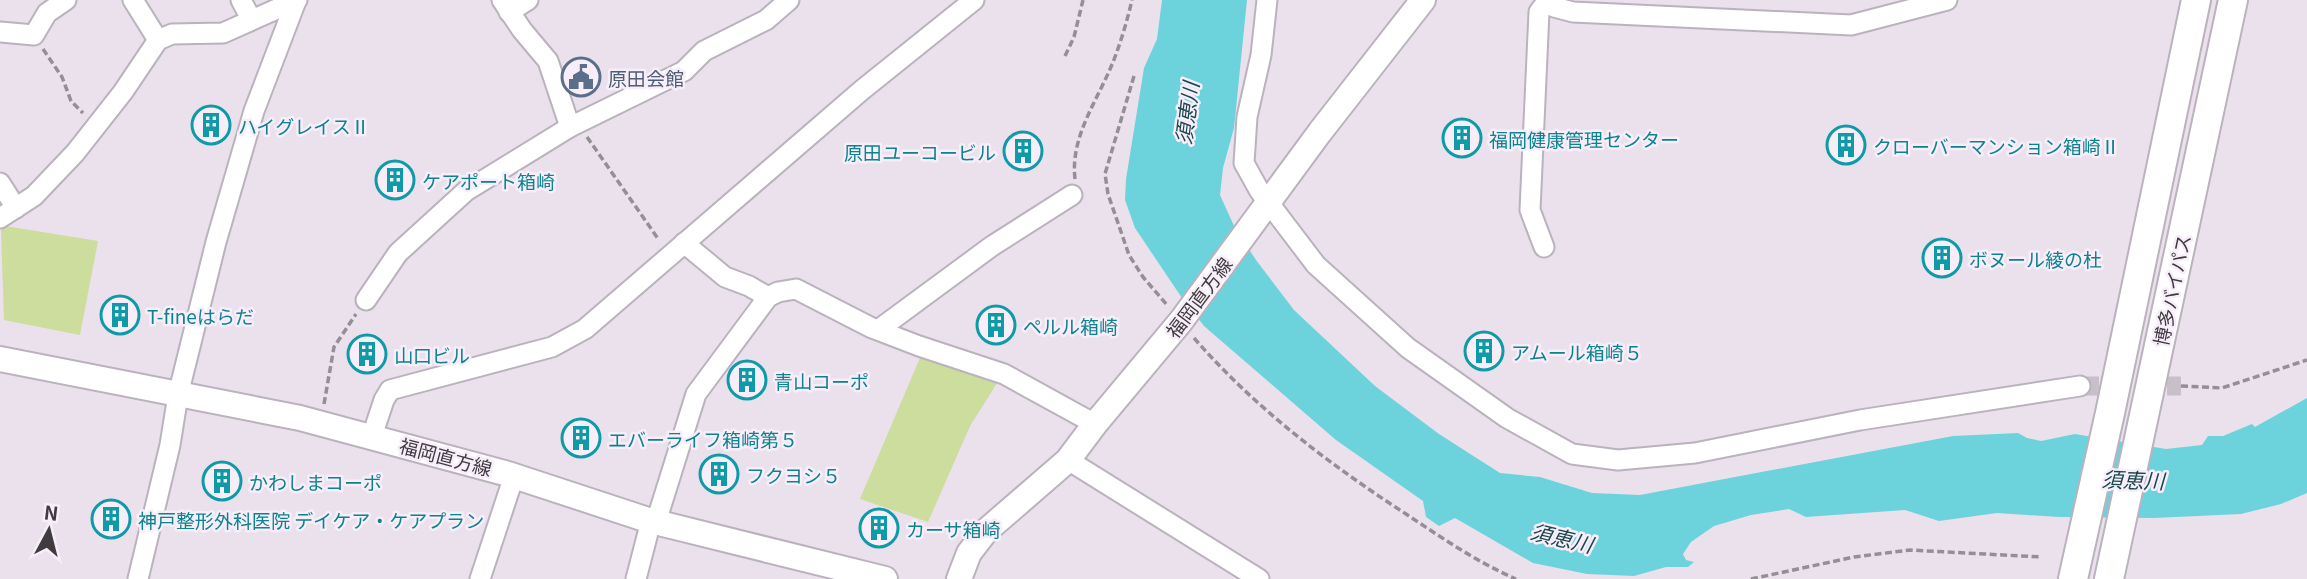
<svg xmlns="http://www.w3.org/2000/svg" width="2307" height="579" font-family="Georgia,'Noto Sans JP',serif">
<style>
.green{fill:#ccdd9d}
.water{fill:#6cd3dd}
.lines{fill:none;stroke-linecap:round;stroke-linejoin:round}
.minor-tunnel{stroke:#c8c0c9;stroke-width:19;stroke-dasharray:19 10;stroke-linecap:butt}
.minor-casing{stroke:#bab2bc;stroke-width:23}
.major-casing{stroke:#bab2bc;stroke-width:28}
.highway-casing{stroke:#bab2bc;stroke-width:32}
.path{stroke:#948e95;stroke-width:3.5;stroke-dasharray:7 3.5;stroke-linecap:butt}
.minor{stroke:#fff;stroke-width:19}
.major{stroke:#fff;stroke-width:24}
.highway{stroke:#fff;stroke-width:28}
.labels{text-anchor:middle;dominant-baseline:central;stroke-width:5;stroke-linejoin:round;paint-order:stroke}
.service-label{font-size:19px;fill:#4e5e75;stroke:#f7eefa;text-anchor:start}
.culture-label{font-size:19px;fill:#0d838f;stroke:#f7eefa;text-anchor:start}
.street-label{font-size:19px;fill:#3f3b3f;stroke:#f7eefa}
.water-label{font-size:21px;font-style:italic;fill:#1a484d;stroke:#f7eefa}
</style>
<rect width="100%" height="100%" fill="#eae1ec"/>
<g class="green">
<polygon points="5,226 98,241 80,335 4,320 1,230"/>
<polygon points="922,353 999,380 970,426 928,522 860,499"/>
</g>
<polygon class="water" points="1162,0 1247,0 1234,128 1223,168 1220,195 1235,228 1256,260 1294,310 1375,386 1439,434 1500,473 1540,477 1592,493 1640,495 1953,436 2018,433 2027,438 2041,441 2075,434 2166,449 2202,445 2208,436 2223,436 2252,424 2255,427 2307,398 2307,493 2281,504 2241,514 2154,518 2059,517 1997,513 1939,521 1905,510 1806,517 1789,509 1751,515 1714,526 1691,542 1683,554 1686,560 1694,562 1688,567 1666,567 1634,576 1587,574 1533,563 1455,518 1439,526 1426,517 1423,501 1336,440 1204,326 1182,298 1135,228 1125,200 1126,179 1144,68 1157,39"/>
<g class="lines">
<polyline class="minor-tunnel" points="2080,386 2181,386"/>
<defs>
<g id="minor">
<polyline points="133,0 158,40"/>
<polyline points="241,0 251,19"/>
<polyline points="502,0 522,30 548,61 570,127"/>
<polyline points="1267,0 1261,55 1247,117 1244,163 1259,190 1316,265 1408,348 1507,418 1572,454 1618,460 1695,453 1860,420 2080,386"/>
<polyline points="1549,0 1554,7 1573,12 1851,25 1947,0"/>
<polyline points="509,12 528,0"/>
<polyline points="0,32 34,35 47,13 66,0"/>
<polyline points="0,183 16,208"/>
<polyline points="0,218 34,196 75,153 123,92 158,40 172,34 223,33 297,0"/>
<polyline points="684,243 725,277 749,286 768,297"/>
<polyline points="1544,247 1530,210 1539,12 1548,0"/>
<polyline points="366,300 398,253 466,191 570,127 684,71 704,51 766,20 789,0"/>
<polyline points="878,330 992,246 1072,195"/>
<polyline points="372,436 384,400 390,390 552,347 585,329 862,90 974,0"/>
<polyline points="1068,460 1259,579"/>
<polyline points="656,522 696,394 768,297 778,292 796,289 872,328 919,346 1004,374 1095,424"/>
<polyline points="138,579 170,445 178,395 216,242 254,111 296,1"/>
<polyline points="480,579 514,476"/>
<polyline points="636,579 651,521"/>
</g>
<g id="major">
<polyline points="0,359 300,418 508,474 651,521 885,579"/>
<polyline points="959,579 969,553 986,531 1068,460 1095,424 1181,321 1320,132 1423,0"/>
</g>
<g id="highway">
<polyline points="2073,579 2110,413 2196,0"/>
<polyline points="2109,579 2233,0"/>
</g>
</defs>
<use href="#minor" class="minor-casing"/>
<use href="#major" class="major-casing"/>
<use href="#highway" class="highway-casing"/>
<g class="path">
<polyline points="43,49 62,77 71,101 83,113"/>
<polyline points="1065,56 1074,37 1083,0"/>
<polyline points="1134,76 1105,174 1108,194 1129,255 1143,277 1167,305"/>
<polyline points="587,137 659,240"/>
<path d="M1075,179C1070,136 1098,100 1113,62C1121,42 1127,21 1132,0"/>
<path d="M1194,338C1255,408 1329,464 1406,514C1442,538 1477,562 1516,579"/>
<polyline points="2181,386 2222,388 2307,360"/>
<polyline points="324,404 334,347 356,314"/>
<polyline points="1751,579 1854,557 1910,550 2041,557"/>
</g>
<use href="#minor" class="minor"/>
<use href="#major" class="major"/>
<use href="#highway" class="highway"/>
</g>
<defs>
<symbol id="civic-ring" viewBox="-11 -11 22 22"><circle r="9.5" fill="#f7eefa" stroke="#5c6f8a" stroke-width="1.5"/><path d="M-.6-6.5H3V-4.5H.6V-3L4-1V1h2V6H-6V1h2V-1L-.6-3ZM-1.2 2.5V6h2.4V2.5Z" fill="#5c6f8a"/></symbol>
<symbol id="building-ring" viewBox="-11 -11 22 22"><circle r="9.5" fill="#f7eefa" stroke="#0f9aa8" stroke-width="1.5"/><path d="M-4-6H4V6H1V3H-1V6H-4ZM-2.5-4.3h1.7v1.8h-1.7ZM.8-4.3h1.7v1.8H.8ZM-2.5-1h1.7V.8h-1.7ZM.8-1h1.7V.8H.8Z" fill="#0f9aa8"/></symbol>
</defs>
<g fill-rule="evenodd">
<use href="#civic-ring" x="559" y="55" width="44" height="44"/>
<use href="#building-ring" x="189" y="103" width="44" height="44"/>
<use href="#building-ring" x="1440" y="116" width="44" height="44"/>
<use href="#building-ring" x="1824" y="123" width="44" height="44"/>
<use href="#building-ring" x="1001" y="129" width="44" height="44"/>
<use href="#building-ring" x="373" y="158" width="44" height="44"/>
<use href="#building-ring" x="1920" y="236" width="44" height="44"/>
<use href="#building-ring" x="98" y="293" width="44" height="44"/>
<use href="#building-ring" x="974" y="303" width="44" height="44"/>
<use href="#building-ring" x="1462" y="329" width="44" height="44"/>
<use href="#building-ring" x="345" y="332" width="44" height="44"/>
<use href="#building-ring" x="725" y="358" width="44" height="44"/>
<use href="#building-ring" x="559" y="416" width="44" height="44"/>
<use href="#building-ring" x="697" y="452" width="44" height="44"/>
<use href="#building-ring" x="200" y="459" width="44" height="44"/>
<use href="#building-ring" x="89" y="497" width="44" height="44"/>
<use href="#building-ring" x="857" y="506" width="44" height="44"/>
</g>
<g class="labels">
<g class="service-label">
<text x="608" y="77">原田会館</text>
</g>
<g class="culture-label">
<text x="238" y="125">ハイグレイスⅡ</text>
<text x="1489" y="138">福岡健康管理センター</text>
<text x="1873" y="145">クローバーマンション箱崎Ⅱ</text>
<text x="996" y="151" text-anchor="end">原田ユーコービル</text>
<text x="422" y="180">ケアポート箱崎</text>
<text x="1969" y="258">ボヌール綾の杜</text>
<text x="147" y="315">T-fineはらだ</text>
<text x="1023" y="325">ペルル箱崎</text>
<text x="1511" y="351">アムール箱崎５</text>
<text x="394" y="354">山口ビル</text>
<text x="774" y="380">青山コーポ</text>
<text x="608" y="438">エバーライフ箱崎第５</text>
<text x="746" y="474">フクヨシ５</text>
<text x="249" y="481">かわしまコーポ</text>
<text x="138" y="519">神戸整形外科医院 デイケア・ケアプラン</text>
<text x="906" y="528">カーサ箱崎</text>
</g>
<g class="street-label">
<text transform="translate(2171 290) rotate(-78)">博多バイパス</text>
<text transform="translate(1198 297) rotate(-53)">福岡直方線</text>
<text transform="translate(446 456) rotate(15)">福岡直方線</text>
</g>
<g class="water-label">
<text transform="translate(1186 113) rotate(-83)">須恵川</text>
<text transform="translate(2133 479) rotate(2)">須恵川</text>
<text transform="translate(1562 537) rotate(13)">須恵川</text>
</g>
</g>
<g transform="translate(49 530) rotate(7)" stroke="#f7eefa" stroke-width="5" paint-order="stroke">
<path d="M0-5L12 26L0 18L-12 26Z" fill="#3f3b3f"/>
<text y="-10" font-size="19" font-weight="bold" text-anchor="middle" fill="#3f3b3f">N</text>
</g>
</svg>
